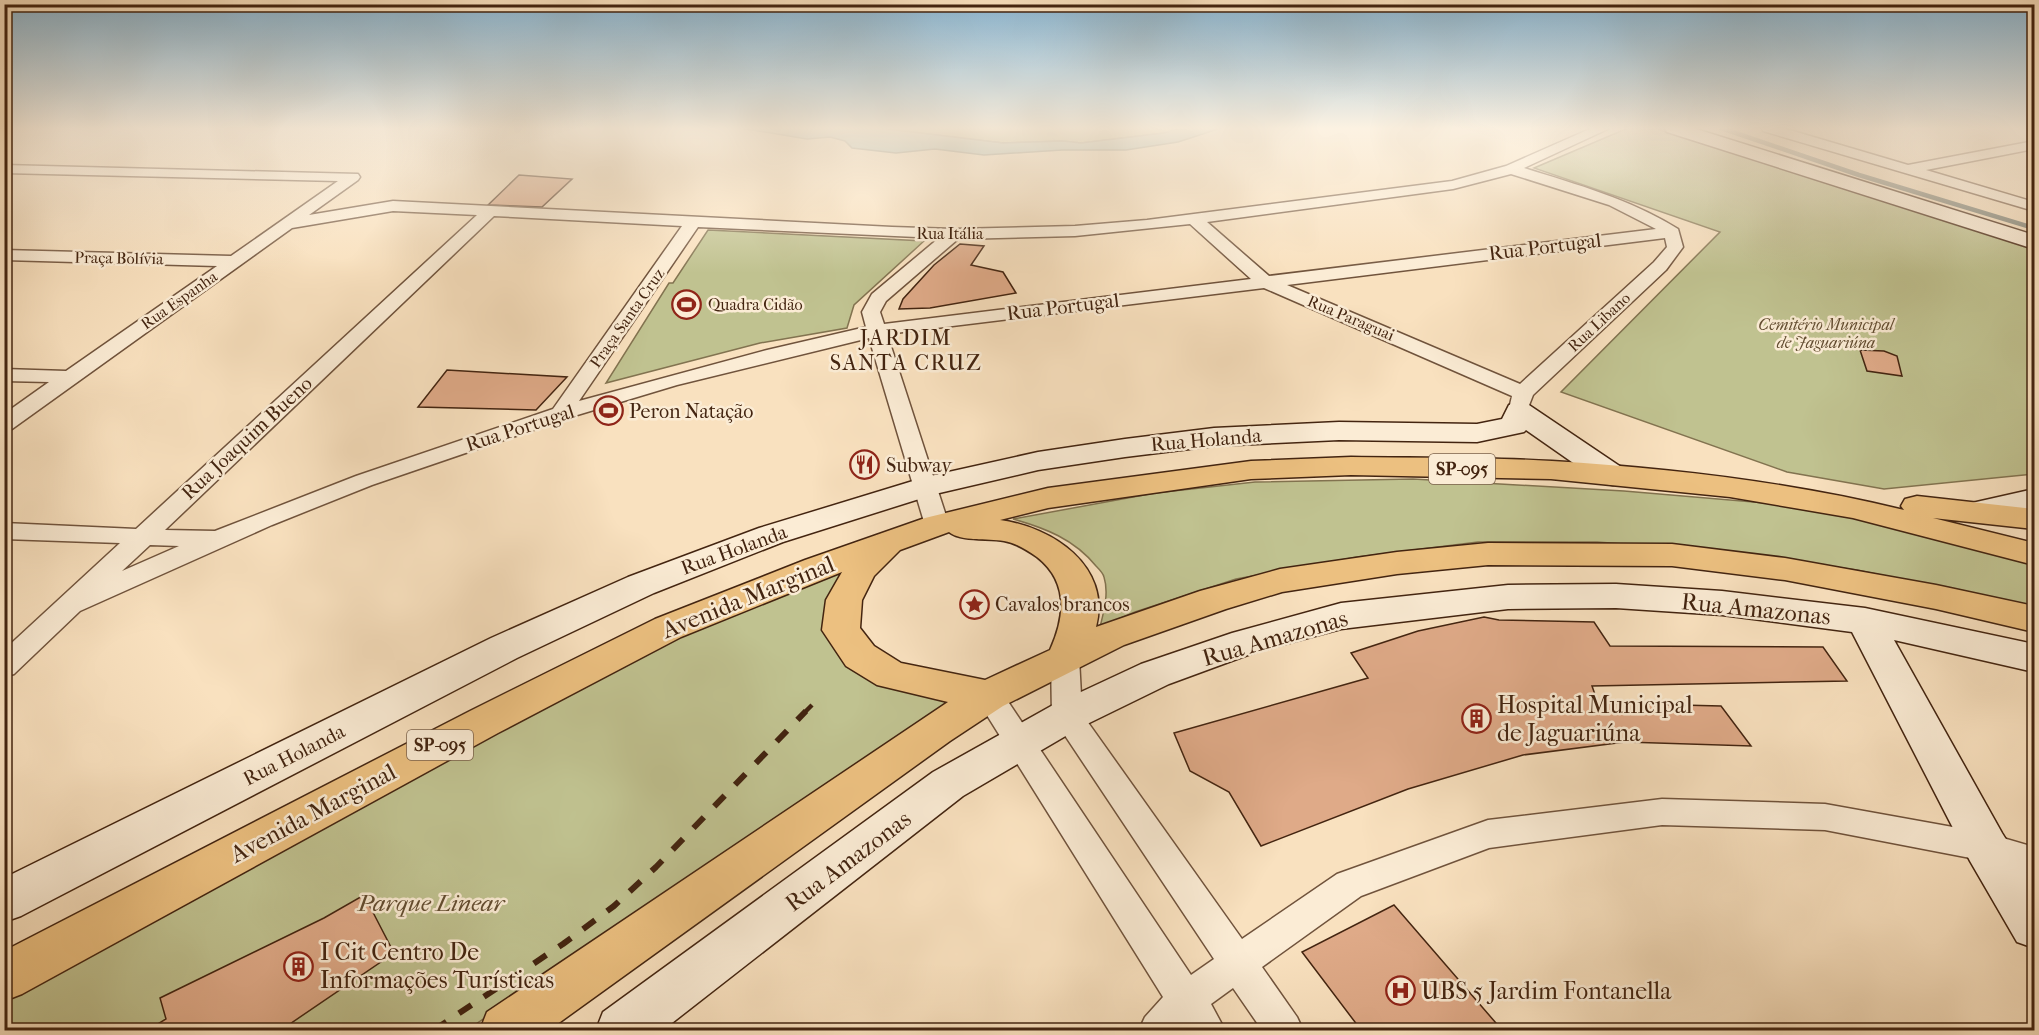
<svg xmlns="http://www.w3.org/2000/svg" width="2039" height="1035" font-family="'IM FELL French Canon',serif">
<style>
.green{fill:#c0c290;stroke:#827350;stroke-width:1.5}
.water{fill:#9ebcb7;stroke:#7a7f74;stroke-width:1.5}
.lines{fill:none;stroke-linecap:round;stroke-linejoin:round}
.stream{stroke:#7a7f74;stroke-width:4.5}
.building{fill:#dfaa88;stroke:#432410;stroke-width:1.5}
.street-casing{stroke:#70533c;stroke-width:3}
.secondary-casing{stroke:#432410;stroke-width:3}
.primary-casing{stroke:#432410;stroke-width:3}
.street{fill:#fbecd5;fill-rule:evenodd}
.secondary{fill:#fbecd5;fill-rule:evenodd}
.primary{fill:#ecc080;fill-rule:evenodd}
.rail-far1{stroke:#432410;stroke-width:4.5;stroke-dasharray:11 11;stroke-linecap:butt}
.rail{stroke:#432410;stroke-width:6;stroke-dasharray:15 15;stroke-linecap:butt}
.labels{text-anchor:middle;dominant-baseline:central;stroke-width:5;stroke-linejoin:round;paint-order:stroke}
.far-street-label{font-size:16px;fill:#432410;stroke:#fbecd5}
.far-poi-label{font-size:16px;fill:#432410;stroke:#fbecd5;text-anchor:start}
.far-park-label{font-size:16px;font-style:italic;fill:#624c30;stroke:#fbecd5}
.shield{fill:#fbecd5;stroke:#7a604b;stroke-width:1.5}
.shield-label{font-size:18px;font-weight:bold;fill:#432410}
.street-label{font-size:20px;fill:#432410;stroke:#fbecd5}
.poi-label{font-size:20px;fill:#432410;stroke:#fbecd5;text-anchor:start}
.quarter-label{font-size:22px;letter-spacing:1.5px;fill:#432410;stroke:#fbecd5}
.near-street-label{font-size:24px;fill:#432410;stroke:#fbecd5}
.near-poi-label{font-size:24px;fill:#432410;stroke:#fbecd5;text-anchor:start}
.near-park-label{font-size:24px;font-style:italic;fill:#624c30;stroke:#fbecd5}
</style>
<rect width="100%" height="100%" fill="#f9e1bf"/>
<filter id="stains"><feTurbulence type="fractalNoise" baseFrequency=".00333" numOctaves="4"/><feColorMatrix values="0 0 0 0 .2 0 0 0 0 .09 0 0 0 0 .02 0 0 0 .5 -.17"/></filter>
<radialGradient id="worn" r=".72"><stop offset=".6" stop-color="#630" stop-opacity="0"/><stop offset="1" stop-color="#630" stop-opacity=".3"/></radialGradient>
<g class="green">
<polygon points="879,128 1179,128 1164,133 1081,143 1063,141 1003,143"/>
<polygon points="1628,128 1657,129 2034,249 2034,474 1884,489 1787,472 1561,392 1720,232 1534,168"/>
<polygon points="708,230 924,241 854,305 847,328 760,343 606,383 669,283 673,283"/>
<path d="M1413,479L1624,491L1812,507L2034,561V607L1857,570L1706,550L1597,542H1478L1357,557L1236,579L1135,612L1100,627C1104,611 1109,593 1104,577C1103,573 1099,569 1096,566C1074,539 1045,528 1013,519L1155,493L1255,482Z"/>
<polygon points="874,551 850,573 858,660 971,695 908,732 467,1030 5,1030 5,987 671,637"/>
</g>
<polygon class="water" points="740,128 879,128 1003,143 1063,141 1081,143 1164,133 1179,128 1221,128 1178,142 1126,150 1062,150 984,155 935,149 896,153 852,148 845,141 830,137 807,139"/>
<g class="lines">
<polyline class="stream" points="1721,128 1859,175 2034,228"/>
</g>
<g class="building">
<polygon points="519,175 572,179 542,207 488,205"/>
<polygon points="960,244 984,246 971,265 1003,272 1016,293 930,308 899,309 903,299 934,265"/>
<polygon points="1860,350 1884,351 1897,356 1902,376 1867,371"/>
<polygon points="447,370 567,377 536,410 418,407"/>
<polygon points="1484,617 1499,620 1594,622 1610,646 1823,647 1847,681 1592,686 1598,703 1721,706 1751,746 1625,742 1523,755 1408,789 1261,846 1229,792 1190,771 1174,733 1368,678 1351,653 1418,631"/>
<polygon points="364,895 394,953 281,1030 158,1030 156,1025 166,1019 160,998 324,918"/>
<polygon points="1394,905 1502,1030 1361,1030 1302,952"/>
</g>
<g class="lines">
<defs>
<g id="street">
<path d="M1592,128H1610L1524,168C1578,185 1630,199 1678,229L1683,247L1666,270L1533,395L1526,413L1519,415L1512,413L1509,409L1512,396L1264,288L887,334L949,525L946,530L937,533L928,530L925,525L869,338L677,385L574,416L372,485L272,525L80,611L14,674L4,677V650L120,543L4,539V523L136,529L477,215L393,211L292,228L12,429L4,430V414L49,382L4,381V369L66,371L217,266L4,260V250L231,256L338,181L4,173V165L358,174L360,177L358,180L309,215L393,201L892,227L954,229L1075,226L1147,220L1452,181L1506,166ZM1511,174L1609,205L1656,229L1269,276L1207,222L1453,189ZM494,216L682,226L553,409L356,476L215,531L165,530ZM1190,224L1251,279L884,324L880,312L886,301L958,239L1075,236ZM698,227L939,238L872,294L862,312L866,327L767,350L579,401ZM1665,238L1667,247L1654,262L1520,384L1287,285ZM150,545L179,546L122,571Z"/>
<polygon points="1762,128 1783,128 1908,165 2034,141 2034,149 1926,170 2034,202 2034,211 1763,131"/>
<polygon points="1065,648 1075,651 1079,658 1082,714 1242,939 1337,874 1488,820 1662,799 1825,804 1986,833 2034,847 2034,875 1986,861 1825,830 1662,825 1489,848 1361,896 1262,967 1297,1017 1303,1030 1262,1030 1233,988 1211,1004 1225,1030 1139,1030 1145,1017 1163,997 975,696 979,688 989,685 999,688 1191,975 1214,959 1052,716 1051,658 1055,651"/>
</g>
<g id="secondary">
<polygon points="1664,128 1693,128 2034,235 2034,249 1667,132"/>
<polygon points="1519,402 1529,405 1624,469 1629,476 1624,483 1613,485 1602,483 1526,430 1524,432 1477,442 1339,440 1214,446 1125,457 1038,470 935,494 783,542 654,593 517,658 21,916 4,922 4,878 491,638 628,577 759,528 926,477 1038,452 1125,439 1214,428 1339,422 1477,424 1502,419 1509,405"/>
<polygon points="2034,489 2034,509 1975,522 1963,519 1959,512 1963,505"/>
<polygon points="1616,584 1722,591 1865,608 2034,644 2034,672 1894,640 2002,833 2034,884 2034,948 2017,942 1970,861 1852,632 1722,615 1616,608 1508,609 1341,629 1256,652 1169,684 1081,727 963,796 663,1030 596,1030 603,1012 933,772 1053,705 1141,664 1232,633 1341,603 1508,585"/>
</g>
<path id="primary" d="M1351,457C1418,458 1485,457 1552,461C1670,468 1789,482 1904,510L1901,506L1905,499L1917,496L2034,509V529L1933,518L2034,543V565L1853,518L1730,497L1551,479L1351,475L1251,479L1048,508L1000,520C1052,527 1112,566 1096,627L1200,591L1280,569L1397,552L1488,543L1672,544L1785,558L1936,585L2034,606V632L1936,609L1785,580L1672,566L1488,565L1397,574L1282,592L1226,609L1124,645L1003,706L950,741L549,1030H480L487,1012L948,702L877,685L846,666L822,630L826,600L842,572L681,637L498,733L22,994L4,1001V951L470,711L655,619L805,560L925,518L1048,488L1251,461ZM949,532C962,542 987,538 1004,541C1016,543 1027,550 1037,557C1069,582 1065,617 1050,650L985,680L901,663L874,646L860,628L862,600L874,576L900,550Z"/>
</defs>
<use href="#street" class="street-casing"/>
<use href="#secondary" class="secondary-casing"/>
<use href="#primary" class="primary-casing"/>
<use href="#street" class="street"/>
<use href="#secondary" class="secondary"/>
<use href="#primary" class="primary"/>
<polyline class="rail-far1" points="805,712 812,705"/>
<polyline class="rail" points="434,1030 563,944 614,906 656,867 806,711"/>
</g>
<linearGradient id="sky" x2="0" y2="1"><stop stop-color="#8ab7d4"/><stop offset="0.47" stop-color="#fcf2e2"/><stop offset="1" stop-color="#fcf2e2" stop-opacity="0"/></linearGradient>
<rect width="2039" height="273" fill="url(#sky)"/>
<defs>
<symbol id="stadium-ring" viewBox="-11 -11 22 22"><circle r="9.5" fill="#fbecd5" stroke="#8f2418" stroke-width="1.5"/><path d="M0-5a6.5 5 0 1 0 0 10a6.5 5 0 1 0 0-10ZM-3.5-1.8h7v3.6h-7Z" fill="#8f2418"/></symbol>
<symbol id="restaurant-ring" viewBox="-11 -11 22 22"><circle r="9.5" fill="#fbecd5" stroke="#8f2418" stroke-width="1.5"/><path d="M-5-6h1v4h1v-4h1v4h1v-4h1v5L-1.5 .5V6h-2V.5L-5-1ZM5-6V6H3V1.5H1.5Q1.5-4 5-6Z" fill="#8f2418"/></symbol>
<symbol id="sight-ring" viewBox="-11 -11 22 22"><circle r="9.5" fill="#fbecd5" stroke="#8f2418" stroke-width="1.5"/><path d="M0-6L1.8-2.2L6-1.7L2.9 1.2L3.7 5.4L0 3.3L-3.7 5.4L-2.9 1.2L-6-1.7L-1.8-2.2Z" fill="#8f2418"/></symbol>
<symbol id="building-ring" viewBox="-11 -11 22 22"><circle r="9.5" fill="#fbecd5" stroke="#8f2418" stroke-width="1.5"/><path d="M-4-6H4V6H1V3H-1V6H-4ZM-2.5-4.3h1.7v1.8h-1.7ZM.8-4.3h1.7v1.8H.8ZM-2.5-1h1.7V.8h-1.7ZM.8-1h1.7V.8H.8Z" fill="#8f2418"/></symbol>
<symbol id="hospital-ring" viewBox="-11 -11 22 22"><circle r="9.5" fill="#fbecd5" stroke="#8f2418" stroke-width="1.5"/><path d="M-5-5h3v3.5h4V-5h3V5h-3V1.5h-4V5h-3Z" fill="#8f2418"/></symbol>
</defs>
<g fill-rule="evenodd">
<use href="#stadium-ring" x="670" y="288" width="33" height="33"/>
<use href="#stadium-ring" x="592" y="394" width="33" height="33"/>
<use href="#restaurant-ring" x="848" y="448" width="33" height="33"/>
<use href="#sight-ring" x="958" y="588" width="33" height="33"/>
<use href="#building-ring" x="1460" y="702" width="33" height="33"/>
<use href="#building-ring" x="282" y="950" width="33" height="33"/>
<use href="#hospital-ring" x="1384" y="974" width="33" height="33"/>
</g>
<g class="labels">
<g class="far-street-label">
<text x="950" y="233">Rua Itália</text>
<text transform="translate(119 258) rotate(1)">Praça Bolívia</text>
<text transform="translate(179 300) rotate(-35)">Rua Espanha</text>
<text transform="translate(627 318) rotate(-55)">Praça Santa Cruz</text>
<text transform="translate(1351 318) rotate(23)">Rua Paraguai</text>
<text transform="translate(1599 322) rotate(-43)">Rua Libano</text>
</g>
<g class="far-poi-label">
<text x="708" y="304">Quadra Cidão</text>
</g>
<g class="far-park-label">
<text x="1826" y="324">Cemitério Municipal<tspan x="1826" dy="18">de Jaguariúna</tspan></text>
</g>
<g class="shield">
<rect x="1429" y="454" width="66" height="30" rx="4.5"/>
<rect x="407" y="730" width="66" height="30" rx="4.5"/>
</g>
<g class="shield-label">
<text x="1462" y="469">SP-095</text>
<text x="440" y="745">SP-095</text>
</g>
<g class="street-label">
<text transform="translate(1545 247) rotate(-7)">Rua Portugal</text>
<text transform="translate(1063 307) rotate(-7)">Rua Portugal</text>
<text transform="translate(520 428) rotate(-18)">Rua Portugal</text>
<text transform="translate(247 438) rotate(-43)">Rua Joaquim Bueno</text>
<text transform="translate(1206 440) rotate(-5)">Rua Holanda</text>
<text transform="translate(734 550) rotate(-20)">Rua Holanda</text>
<text transform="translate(294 755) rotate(-27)">Rua Holanda</text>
</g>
<g class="poi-label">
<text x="629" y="411">Peron Natação</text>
<text x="886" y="465">Subway</text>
<text x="995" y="604">Cavalos brancos</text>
</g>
<g class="quarter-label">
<text x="906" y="338">JARDIM<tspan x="906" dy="25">SANTA CRUZ</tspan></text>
</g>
<g class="near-street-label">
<text transform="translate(748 597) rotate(-22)">Avenida Marginal</text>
<text transform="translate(1756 609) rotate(6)">Rua Amazonas</text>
<text transform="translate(1275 638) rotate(-16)">Rua Amazonas</text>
<text transform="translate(313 813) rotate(-28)">Avenida Marginal</text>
<text transform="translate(848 861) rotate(-37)">Rua Amazonas</text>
</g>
<g class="near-poi-label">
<text x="1497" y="705">Hospital Municipal<tspan x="1497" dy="28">de Jaguariúna</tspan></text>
<text x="320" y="952">I Cit Centro De<tspan x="320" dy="28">Informações Turísticas</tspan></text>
<text x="1421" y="991">UBS 5 Jardim Fontanella</text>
</g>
<g class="near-park-label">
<text x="431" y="903">Parque Linear</text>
</g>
</g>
<rect width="2039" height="1035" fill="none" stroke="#f9e1bf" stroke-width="24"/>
<rect x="6" y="6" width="2027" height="1023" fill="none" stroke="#432410" stroke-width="3"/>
<rect x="12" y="12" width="2015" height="1011" fill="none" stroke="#432410" stroke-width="1.5"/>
<rect width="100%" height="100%" filter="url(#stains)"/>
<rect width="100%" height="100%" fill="url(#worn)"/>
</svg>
